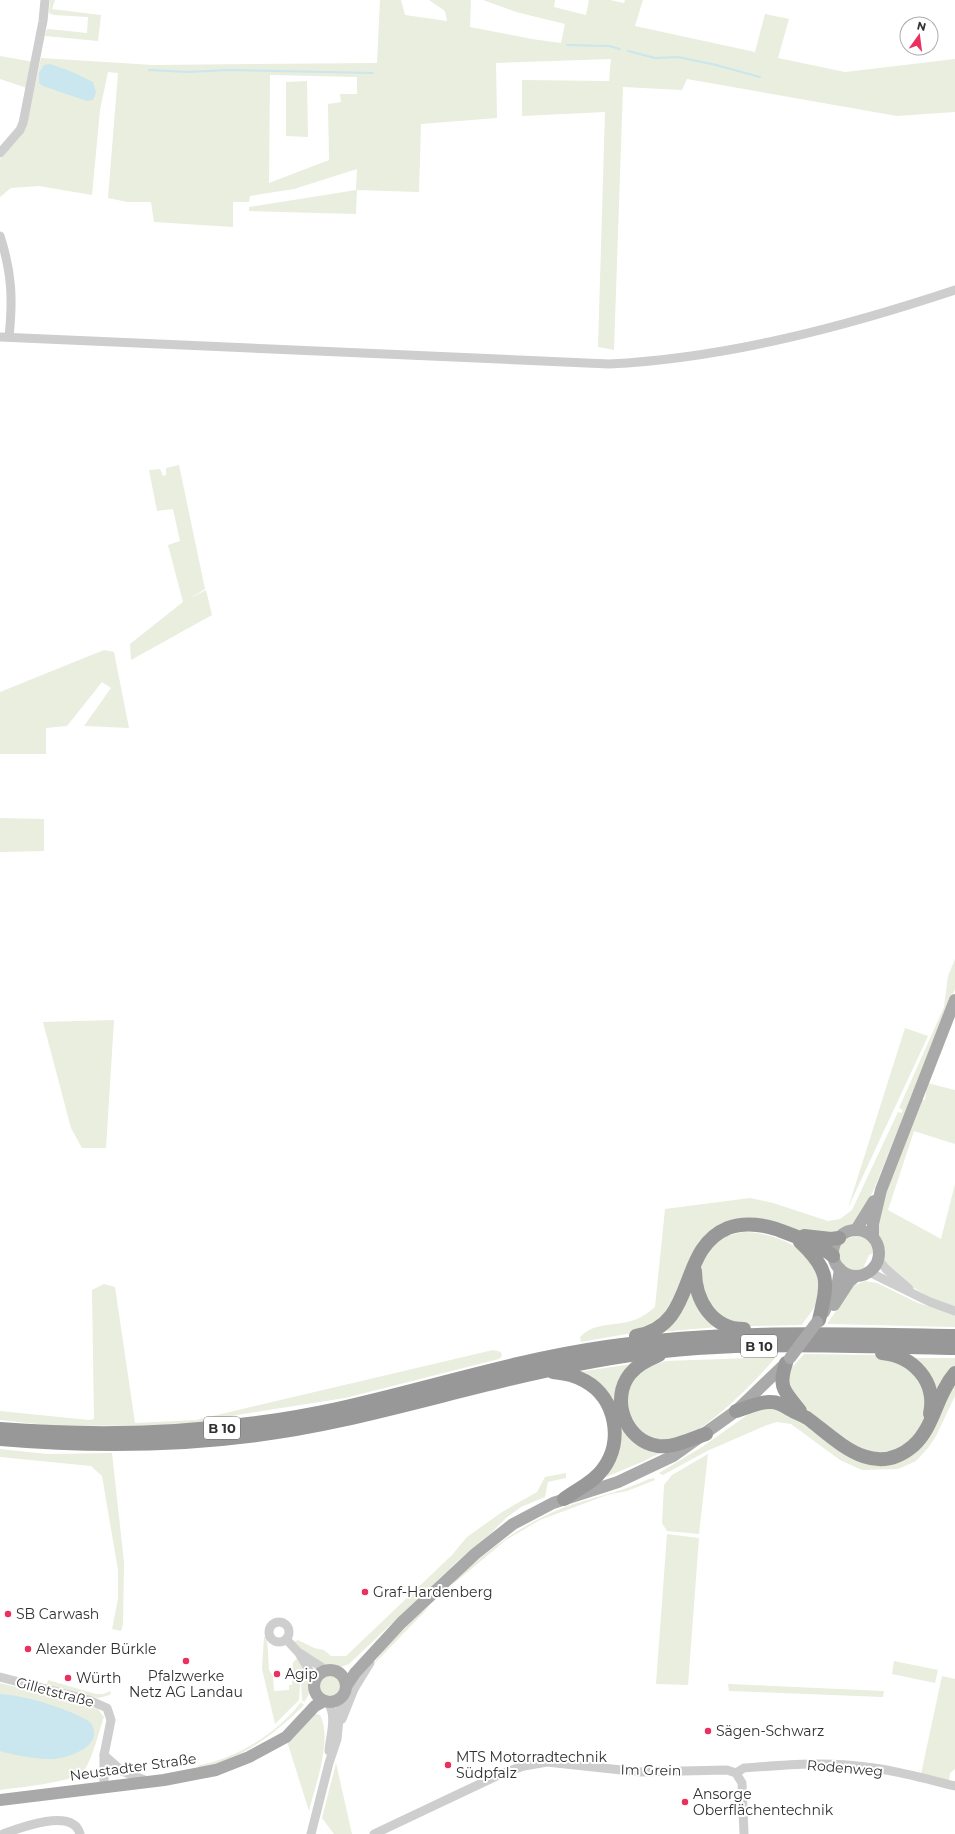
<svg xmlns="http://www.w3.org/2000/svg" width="955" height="1834" font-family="Montserrat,sans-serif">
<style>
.green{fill:#e9eede;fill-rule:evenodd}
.water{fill:#cae6ee}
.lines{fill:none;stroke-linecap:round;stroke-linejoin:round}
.stream{stroke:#cae6ee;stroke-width:2}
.minor{stroke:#cecece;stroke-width:9}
.major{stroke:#a9a9a9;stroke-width:12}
.highway{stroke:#989898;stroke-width:14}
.major-bridge{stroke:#a9a9a9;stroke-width:12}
.poi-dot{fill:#eb2f5e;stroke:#fff;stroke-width:1.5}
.labels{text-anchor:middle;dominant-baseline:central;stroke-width:4;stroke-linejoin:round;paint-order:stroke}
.shield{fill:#fff;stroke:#6f6f6f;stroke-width:1}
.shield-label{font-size:13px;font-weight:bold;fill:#313131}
.poi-label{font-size:14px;fill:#313131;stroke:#fff;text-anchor:start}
.street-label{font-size:14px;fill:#313131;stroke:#fff}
</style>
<rect width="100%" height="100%" fill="#fff"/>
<g class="green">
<polygon points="50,0 55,0 52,9 101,15 98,41 45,36 46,31 48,29 87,33 88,17 54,15 49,13"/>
<path d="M380,0H401L405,15L447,21L445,11L429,0H471L470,27L532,39L561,43L565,24L516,12L483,0H555L554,7L586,15L589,0H610L624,3L625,0H643L635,26L755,52L765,14L789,19L778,58L845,72L955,59V112L897,116L687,79L682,90L623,87L614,350L598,347L605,112L522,116V80L609,81L611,59L496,63L497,118L421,124L419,192L357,190L356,214L249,211V207L356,190L357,169L294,189L250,196L249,202H233V227L154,222L151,202H127L108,198L118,73L108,72L100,110L92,195L39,186L11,188L0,197V159L21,136L34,89L41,58L153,65L377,63ZM270,75L357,77V94H340L341,102L328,104L329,160L269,183Z"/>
<polygon points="0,56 34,62 27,88 0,79"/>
<polygon points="307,81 308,137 286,136 286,82"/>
<polygon points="179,465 205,589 189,599 206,590 212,615 131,660 130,644 183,602 168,545 180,541 173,509 157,511 149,470 160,469 163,476 166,475 166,468"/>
<polygon points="104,650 114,652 129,728 84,726 111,688 102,682 67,726 46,728 46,754 0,754 0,692"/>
<polygon points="0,818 44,819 44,851 0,852"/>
<path d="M955,959V989L874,1189C863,1213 856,1231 826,1235L729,1221L659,1324L632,1333L581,1342L580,1337C595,1321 618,1327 637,1319C644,1316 649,1312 655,1307L665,1209L750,1198L773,1203L828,1221L840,1219L852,1210L898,1112L901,1113L903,1110L899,1108L944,1007L948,976Z"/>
<polygon points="114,1020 106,1148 82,1148 71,1128 43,1022"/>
<polygon points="905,1028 928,1036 848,1208"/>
<polygon points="927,1083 955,1090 955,1144 914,1131 888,1210 941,1239 955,1184 955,1308 935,1301 900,1279 883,1259 883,1247 876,1227 888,1187 921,1099 925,1100"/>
<path d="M743,1232C779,1232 827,1254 819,1296C817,1306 807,1317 802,1325L748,1326L729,1323L706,1303L700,1268L708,1250L723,1237Z"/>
<path d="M854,1236C865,1236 872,1242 874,1253L869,1255L864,1266L866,1269C847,1277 830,1259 843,1241Z"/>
<polygon points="865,1281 877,1283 918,1303 955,1315 955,1327 827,1324 853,1286"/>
<polygon points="104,1284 115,1287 135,1423 196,1420 493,1350 501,1352 502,1356 499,1359 345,1398 237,1415 197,1425 55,1426 0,1420 0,1411 89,1420 94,1419 92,1290"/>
<polygon points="691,1286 717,1327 660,1332"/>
<polygon points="804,1354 879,1355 908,1365 927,1393 924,1423 905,1446 889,1453 863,1452 816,1418 788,1390 789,1371"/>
<path d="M776,1357C752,1385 713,1425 679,1440C672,1443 659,1440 651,1440L626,1416L627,1385L647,1367L666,1361Z"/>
<polygon points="913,1358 955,1358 955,1368 937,1397"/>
<polygon points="632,1364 620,1417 666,1450 642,1462 601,1479 618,1430 578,1372"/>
<polygon points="955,1379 955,1396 936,1436 928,1448 916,1461 898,1469 862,1470 840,1460 791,1424 777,1422 767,1425 707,1451 663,1475 659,1473 702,1447 750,1413 773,1407 800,1422 833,1447 854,1459 902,1460"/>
<polygon points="0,1449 48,1454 112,1453 124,1562 123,1625 121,1631 112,1629 118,1599 118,1570 102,1476 91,1466 0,1457"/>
<polygon points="708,1454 699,1534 667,1531 662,1523 664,1485 672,1475"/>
<path d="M566,1473V1478L548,1482L545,1497L521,1507L506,1518L490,1534L461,1558L349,1664C325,1675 311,1658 294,1642L298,1640L314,1648L324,1650L331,1656H346L452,1555L467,1537L502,1512L537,1492L545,1477Z"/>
<path d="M649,1479L654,1478L655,1480L627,1491L607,1495L540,1520L506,1540L453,1584L455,1580C489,1549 522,1524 565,1507C593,1497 622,1492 649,1479Z"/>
<polygon points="667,1534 699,1538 688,1685 656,1684"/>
<path d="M430,1606L371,1667L351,1704L340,1731C352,1691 370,1665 398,1635C408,1625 418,1614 430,1606Z"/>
<polygon points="267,1636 269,1670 273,1676 274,1691 289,1690 289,1685 292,1685 293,1662 297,1659 304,1668 301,1671 299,1700 275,1724 262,1669 264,1637"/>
<polygon points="894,1661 938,1670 935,1683 892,1674"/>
<path d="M305,1669L312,1679L308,1696L304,1702L302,1700C302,1691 299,1676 305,1669Z"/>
<circle cx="330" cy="1686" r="12"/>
<polygon points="942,1676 955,1679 955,1769 950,1773 949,1781 921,1774"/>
<polygon points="48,1680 96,1694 103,1694 111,1691 110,1695 98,1698 47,1685"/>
<path d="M0,1683L97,1708L104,1717C99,1731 92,1761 83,1772C74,1782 16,1788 0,1790Z"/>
<polygon points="728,1684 884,1691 883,1697 729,1691"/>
<path d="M301,1702L304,1705C279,1730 255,1748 223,1762C215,1765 204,1769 196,1766C235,1759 277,1734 301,1702Z"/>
<path d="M312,1713L320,1715C333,1739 315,1786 309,1811L286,1738Z"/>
<polygon points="336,1763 352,1834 334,1834 322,1818"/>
</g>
<g class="water">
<polygon points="50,64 70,71 93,82 96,92 93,100 87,101 43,86 39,83 39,73 44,65"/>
<path d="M0,1694C7,1695 15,1695 21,1697C34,1699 87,1715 92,1725C103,1746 70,1757 55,1759C41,1760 13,1755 0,1751Z"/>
</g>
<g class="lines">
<g class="stream">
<polyline points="567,45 609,46 620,49"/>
<polyline points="628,51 655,58 678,57 716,65 760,77"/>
<polyline points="149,70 188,72 230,70 373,73"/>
</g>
<g class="minor">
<polyline points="0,153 20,130 23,123 43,21 45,0"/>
<path d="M0,236C12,273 13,299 9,337"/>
<path d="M0,337L609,364C726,358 844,327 955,290"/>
<polyline points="878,1259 886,1269 909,1289"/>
<polyline points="869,1272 930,1302 955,1311"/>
<circle cx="279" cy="1632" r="10"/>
<polyline points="286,1639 298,1652 326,1670"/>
<polyline points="300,1655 315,1680"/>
<polyline points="0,1677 89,1700 107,1708 111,1720 104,1755 104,1786"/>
<path d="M327,1702C338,1714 330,1736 329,1751"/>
<polyline points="342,1719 354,1689 370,1663"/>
<polyline points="104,1755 122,1771 147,1781"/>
<path d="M736,1773L744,1768C785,1765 825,1761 866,1767C896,1770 926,1779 955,1786"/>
<path d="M3,1834C19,1828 73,1807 80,1834"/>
<polyline points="311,1834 329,1763 337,1739 341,1698"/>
<polyline points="374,1834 503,1773 524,1766 547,1762 640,1772 727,1770 736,1773 742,1783 744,1834"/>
</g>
<g class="major">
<polyline points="856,1230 874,1201"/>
<circle cx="856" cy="1253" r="23"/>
<polyline points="873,1237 873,1224 881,1190 955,1000"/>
<polyline points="834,1305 849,1282 856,1276"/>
<polyline points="824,1312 838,1282 840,1269"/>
<circle cx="330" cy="1686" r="16"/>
<polyline points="347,1685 355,1673 401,1623 475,1554 513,1524 553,1503 618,1482 673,1456 736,1411 787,1362"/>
<polyline points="0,1800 164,1780 216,1770 249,1757 286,1737 315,1706 324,1701"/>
</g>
<g class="highway">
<polyline points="804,1236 831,1239 839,1238"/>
<path d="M800,1242C831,1271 828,1282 819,1320"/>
<path d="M695,1271C695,1300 712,1329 744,1329"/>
<path d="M636,1336C699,1325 676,1249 728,1228C744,1222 760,1224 776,1229C792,1235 821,1245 833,1256"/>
<path d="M882,1353C913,1356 937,1381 930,1414"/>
<path d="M659,1355C648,1360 638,1364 630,1374C610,1399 625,1441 658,1446C674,1448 690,1439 706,1434"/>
<path d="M786,1363C777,1389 786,1392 800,1411"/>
<path d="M553,1372C564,1373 575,1375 585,1381C616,1398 624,1441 603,1469C593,1483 577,1489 564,1499"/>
<path d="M736,1411C747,1408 760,1401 771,1402C779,1402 784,1406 791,1410C796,1413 802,1415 807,1418C838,1441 873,1480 913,1446C935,1426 936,1395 955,1373"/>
<path d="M0,1429C114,1438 226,1433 337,1409C427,1389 515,1360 607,1347C722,1330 838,1334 955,1336"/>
<path d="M0,1439C114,1449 230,1445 342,1420C432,1400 520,1373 611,1358C725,1339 841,1346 955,1348"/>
</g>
<polyline class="major-bridge" points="790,1358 817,1322"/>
</g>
<g class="poi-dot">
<circle cx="365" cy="1592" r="4"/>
<circle cx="8" cy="1614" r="4"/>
<circle cx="28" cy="1649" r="4"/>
<circle cx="186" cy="1661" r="4"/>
<circle cx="277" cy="1674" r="4"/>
<circle cx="68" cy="1678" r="4"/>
<circle cx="708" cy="1731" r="4"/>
<circle cx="448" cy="1765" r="4"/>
<circle cx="685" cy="1802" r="4"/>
</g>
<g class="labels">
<g class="shield">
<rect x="741" y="1335" width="36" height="22" rx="3"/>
<rect x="204" y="1417" width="36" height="22" rx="3"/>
</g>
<g class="shield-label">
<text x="759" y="1346">B 10</text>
<text x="222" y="1428">B 10</text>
</g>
<g class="poi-label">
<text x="373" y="1592">Graf-Hardenberg</text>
<text x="16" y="1614">SB Carwash</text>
<text x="36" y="1649">Alexander Bürkle</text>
<text x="285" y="1674">Agip</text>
<text x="186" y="1676" text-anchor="middle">Pfalzwerke<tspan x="186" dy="16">Netz AG Landau</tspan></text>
<text x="76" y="1678">Würth</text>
<text x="716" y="1731">Sägen-Schwarz</text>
<text x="456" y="1757">MTS Motorradtechnik<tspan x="456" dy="16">Südpfalz</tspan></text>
<text x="693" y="1794">Ansorge<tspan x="693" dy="16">Oberflächentechnik</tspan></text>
</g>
<g class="street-label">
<text transform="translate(55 1692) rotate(15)">Gilletstraße</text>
<text transform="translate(133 1767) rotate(-8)">Neustadter Straße</text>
<text transform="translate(845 1768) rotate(5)">Rodenweg</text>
<text transform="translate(651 1770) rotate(1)">Im Grein</text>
</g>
</g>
<g transform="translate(919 36) rotate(14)"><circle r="19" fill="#ffffff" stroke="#adadad"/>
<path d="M0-3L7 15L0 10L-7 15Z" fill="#eb2f5e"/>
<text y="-6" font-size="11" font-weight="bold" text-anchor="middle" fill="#313131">N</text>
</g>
</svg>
